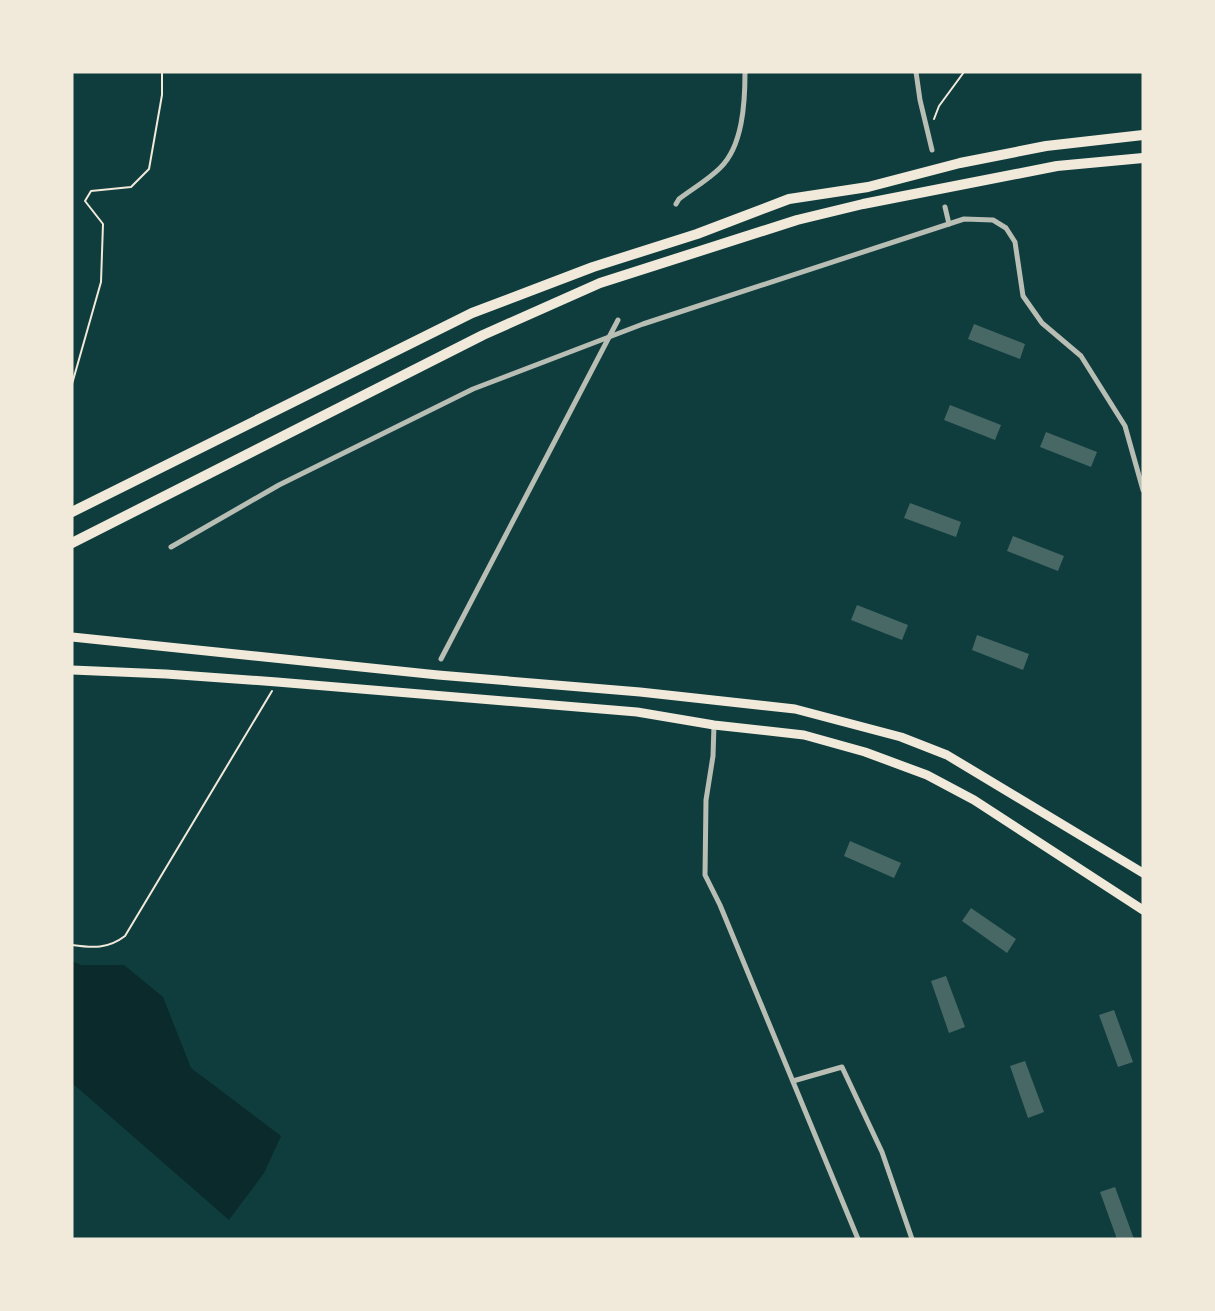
<svg xmlns="http://www.w3.org/2000/svg" width="1215" height="1311" font-family="Commissioner,sans-serif">
<style>
.water{fill:#0a2a2b}
.building{fill:#486865}
.lines{fill:none;stroke-linecap:round;stroke-linejoin:round}
.path{stroke:#f1e9da;stroke-width:2}
.minor{stroke:#b8beb3;stroke-width:5}
.primary{stroke:#f1e9da;stroke-width:9}
.motorway{stroke:#f1e9da;stroke-width:10}
</style>
<rect width="100%" height="100%" fill="#0f3d3e"/>
<polygon class="water" points="72,961 81,965 124,965 163,997 191,1068 281,1136 264,1173 229,1220 72,1083"/>
<g class="building">
<polygon points="974,324 1025,344 1020,359 968,339"/>
<polygon points="950,405 1001,425 995,440 944,420"/>
<polygon points="1046,432 1097,452 1091,467 1040,447"/>
<polygon points="910,503 961,522 956,537 904,518"/>
<polygon points="1013,536 1064,556 1058,571 1007,551"/>
<polygon points="857,605 908,625 902,640 851,620"/>
<polygon points="977,635 1029,654 1023,670 972,650"/>
<polygon points="850,841 901,863 894,878 844,856"/>
<polygon points="971,908 1016,939 1007,953 962,921"/>
<polygon points="946,976 965,1027 949,1033 931,981"/>
<polygon points="1114,1010 1133,1062 1118,1067 1099,1015"/>
<polygon points="1025,1061 1044,1112 1028,1118 1010,1066"/>
<polygon points="1115,1187 1134,1239 1117,1239 1100,1192"/>
</g>
<g class="lines">
<g class="path">
<polyline points="934,119 939,106 964,72"/>
<polyline points="72,384 101,282 103,224 85,201 91,191 131,187 149,169 162,95 162,72"/>
<path d="M72,945C93,948 108,949 125,936L272,691"/>
</g>
<g class="minor">
<polyline points="916,72 920,100 932,150"/>
<path d="M676,204L679,199C692,189 708,180 720,168C743,146 745,102 745,72"/>
<polyline points="945,207 949,224"/>
<polyline points="171,547 279,485 473,389 643,324 964,219 993,220 1006,228 1015,242 1023,296 1042,323 1081,356 1125,426 1143,490"/>
<polyline points="441,659 618,320"/>
<polyline points="714,725 713,756 706,800 705,875 720,905 858,1239"/>
<polyline points="793,1081 842,1067 882,1152 912,1239"/>
</g>
<g class="primary">
<polyline points="72,637 438,675 640,692 795,709 901,737 947,755 1143,873"/>
<polyline points="72,670 166,674 277,682 637,712 714,725 804,735 865,752 927,775 974,800 1143,910"/>
</g>
<g class="motorway">
<polyline points="72,512 472,313 593,267 697,234 789,199 868,187 960,163 1046,146 1143,135"/>
<polyline points="72,543 483,335 600,283 797,220 863,204 1057,166 1143,158"/>
</g>
</g>
<rect width="1215" height="1311" fill="none" stroke="#f1e9da" stroke-width="147"/>
</svg>
